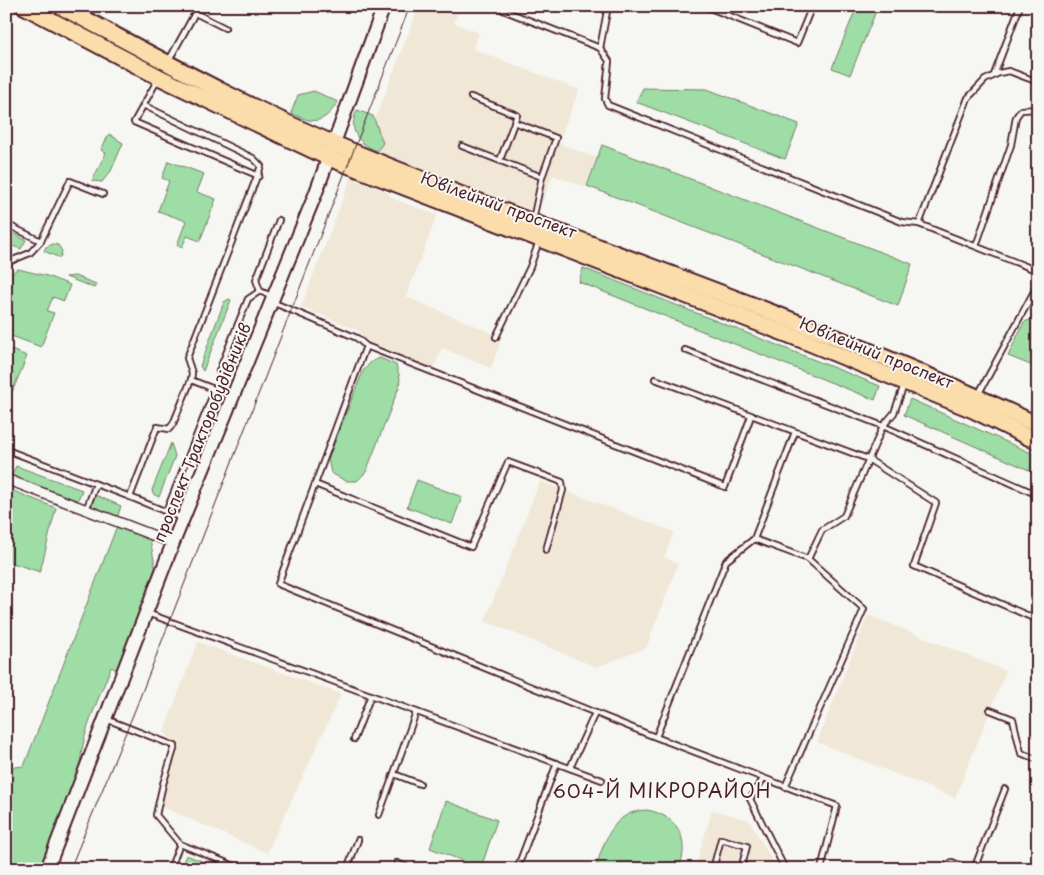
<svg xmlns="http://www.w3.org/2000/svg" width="1044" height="875" font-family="'Playpen Sans',sans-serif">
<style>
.built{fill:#f0e7d6}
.green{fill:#9edda5;stroke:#747e68}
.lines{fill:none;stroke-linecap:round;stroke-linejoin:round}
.service-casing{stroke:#4a1f2b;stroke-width:8}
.minor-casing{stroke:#4a1f2b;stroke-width:12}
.secondary-casing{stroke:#4a1f2b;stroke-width:16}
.primary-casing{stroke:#4a1f2b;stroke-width:19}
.service{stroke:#f6f6f2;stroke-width:4.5}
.minor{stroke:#f6f6f2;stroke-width:9}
.secondary{stroke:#f6f6f2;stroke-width:12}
.primary{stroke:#faddab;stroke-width:15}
.tram{stroke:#4a1f2b;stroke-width:1}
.labels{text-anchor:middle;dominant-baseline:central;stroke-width:4;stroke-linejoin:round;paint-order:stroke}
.street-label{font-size:16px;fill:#4a1f2b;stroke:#f6f6f2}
.quarter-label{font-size:19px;letter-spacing:1px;fill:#4a1f2b;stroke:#f6f6f2}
</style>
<rect width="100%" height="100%" fill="#f6f6f2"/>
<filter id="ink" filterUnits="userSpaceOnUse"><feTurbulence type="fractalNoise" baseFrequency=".02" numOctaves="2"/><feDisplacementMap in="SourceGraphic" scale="10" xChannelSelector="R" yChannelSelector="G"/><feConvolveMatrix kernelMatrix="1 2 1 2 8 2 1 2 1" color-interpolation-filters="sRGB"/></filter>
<g filter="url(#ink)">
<g class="built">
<polygon points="419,6 461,6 454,23 479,33 473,49 579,90 558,143 596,158 585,187 553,175 537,215 364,148"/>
<polygon points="351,178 385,191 394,199 437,215 406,297 502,337 491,368 442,348 433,369 369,344 358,330 301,307"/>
<polygon points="540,481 674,532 664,557 678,564 646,648 596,667 485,621"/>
<polygon points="868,615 1006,671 955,798 817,742"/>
<polygon points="198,642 341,694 267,853 156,804 173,742 164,731"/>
<polygon points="712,810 749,820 777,869 695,869"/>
</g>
<g class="green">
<polygon points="857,6 878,6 850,75 832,68"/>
<polygon points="643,88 707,89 799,124 785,159 636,102"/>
<path d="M314,91L338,102C323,125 313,124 291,113L298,95Z"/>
<path d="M357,110L373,116L383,143L377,151C357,143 348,130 357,110Z"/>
<polygon points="109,134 123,143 111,171 102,182 92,181 106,153 101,150"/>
<polygon points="602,145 912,264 898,306 587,186"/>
<polygon points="168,161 204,174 197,192 216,199 200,241 187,236 182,247 177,245 186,221 158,211 169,181 162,178"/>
<polygon points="12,233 26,240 21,249 7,244"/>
<polygon points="53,244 58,245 62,251 60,258 44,251 46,247"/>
<polygon points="583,268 880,386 875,400 579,282"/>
<path d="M18,269L47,276L70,285L64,301L53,297L47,311L54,313L41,347L6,334C6,319 1,274 18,269Z"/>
<polygon points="75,276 96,284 94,288 66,277"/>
<polygon points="229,299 231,300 203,371 200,366 224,302"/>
<polygon points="1038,317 1038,368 1008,356 1024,322"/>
<polygon points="6,348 27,356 6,407"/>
<polygon points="380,358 396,365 400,378 399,387 366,472 357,481 346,481 331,473 328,459 363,371 371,362"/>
<polygon points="910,399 1038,456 1038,474 904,415"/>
<polygon points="171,443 175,456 159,497 153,494 152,490"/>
<polygon points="16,466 82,490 77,502 11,477"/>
<polygon points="417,480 462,497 452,524 407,507"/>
<polygon points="6,488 56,508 40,572 6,561"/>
<polygon points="95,495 121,506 117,518 90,508"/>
<path d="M117,526L150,539L156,571L118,670L111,667C99,699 83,729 80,764L41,869H6V768L24,766Z"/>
<polygon points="446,801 497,820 481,868 430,848"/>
<path d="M647,810C679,816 690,840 679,869H595C605,841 612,811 647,810Z"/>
<polygon points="186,855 223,869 180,869"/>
</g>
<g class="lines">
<defs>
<g id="service">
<polyline points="504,6 503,10 600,48 609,61 605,99 608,105 902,222 919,224 1038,271"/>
<polyline points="705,6 797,43 812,6"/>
<polyline points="600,48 608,6"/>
<polyline points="168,62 195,13 225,28"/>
<polyline points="994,75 1020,6"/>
<polyline points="158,79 134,122 259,176"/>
<polyline points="471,97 517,115 500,160"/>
<polyline points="143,105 253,158 261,166 187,358 192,373 191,380 232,396"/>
<polyline points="514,122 556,138 542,177 533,220"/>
<polyline points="462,146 542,177"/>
<polyline points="6,224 41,241"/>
<polyline points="919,224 968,98 985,80 999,73 1009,71 1038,82"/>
<polyline points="976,246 1011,145 1016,117 1021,110 1038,109"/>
<polyline points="6,263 30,253 41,241 70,181 103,194"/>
<polyline points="271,296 260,291 256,280 279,220"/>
<polyline points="272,302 357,338 366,346 725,487 751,416"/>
<polyline points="496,337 530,267 539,241"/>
<polyline points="366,346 278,584 645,733 837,806 821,869"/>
<polyline points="685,350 883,426 1038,495"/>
<polyline points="219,371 248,299 260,291"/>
<polyline points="655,379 868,459 936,503 914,566 1038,620"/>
<polyline points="978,395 1038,284"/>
<polyline points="6,452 7,450 130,497 157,427 169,429 173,424 191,380"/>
<polyline points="315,484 471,547 508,462 562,482 563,490 546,550"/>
<polyline points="130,497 182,518"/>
<polyline points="86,510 96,484"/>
<polyline points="166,512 215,389"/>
<polyline points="754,539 795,432"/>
<polyline points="808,559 822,530 844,516 883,426 894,413 904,385"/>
<polyline points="147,613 602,780"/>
<polyline points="990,710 1013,719 1021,753 1038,760"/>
<polyline points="106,719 175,746 163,784 156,815 180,844 242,869"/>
<polyline points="656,737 726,561 754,539 808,559 864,609 785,787"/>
<polyline points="354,739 371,695"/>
<polyline points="570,768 595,713"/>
<polyline points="394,774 420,784"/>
<polyline points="763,779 750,799 785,869"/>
<polyline points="379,815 416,712"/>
<polyline points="397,863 410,869"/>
<polyline points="170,869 180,844"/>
<polyline points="347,869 358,840"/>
<polyline points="517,869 557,763"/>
<polyline points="713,869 721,839 747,846 741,869"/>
<polyline points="942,869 952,862 969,869"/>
<polyline points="974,869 1005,789"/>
</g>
<polyline id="minor" points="6,479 173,543"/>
<polyline id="secondary" points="47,869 173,543 315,195 384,6"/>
<g id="primary">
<polyline points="24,6 159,77 329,158 802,340 973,410 1038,442"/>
<path d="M60,6C151,54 242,105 337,145C569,242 810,317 1038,425"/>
</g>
</defs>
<use href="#service" class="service-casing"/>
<use href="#minor" class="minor-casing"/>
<use href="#secondary" class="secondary-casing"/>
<use href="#primary" class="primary-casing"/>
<use href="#service" class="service"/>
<use href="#minor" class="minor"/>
<use href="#secondary" class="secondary"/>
<use href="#primary" class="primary"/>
<polyline class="tram" points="70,869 135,710 410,6"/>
</g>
</g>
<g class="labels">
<g class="street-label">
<text transform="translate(499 204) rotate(20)">Ювілейний проспект</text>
<text transform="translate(877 352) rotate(22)">Ювілейний проспект</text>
<text transform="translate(201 432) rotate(-68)">проспект Тракторобудівників</text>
</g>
<g class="quarter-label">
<text x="662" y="790">604-Й МІКРОРАЙОН</text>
</g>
</g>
<rect width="1044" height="875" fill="none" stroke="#f6f6f2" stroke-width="25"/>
<rect x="12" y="12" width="1019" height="850" fill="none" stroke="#4a1f2b" stroke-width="2" filter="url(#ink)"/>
</svg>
